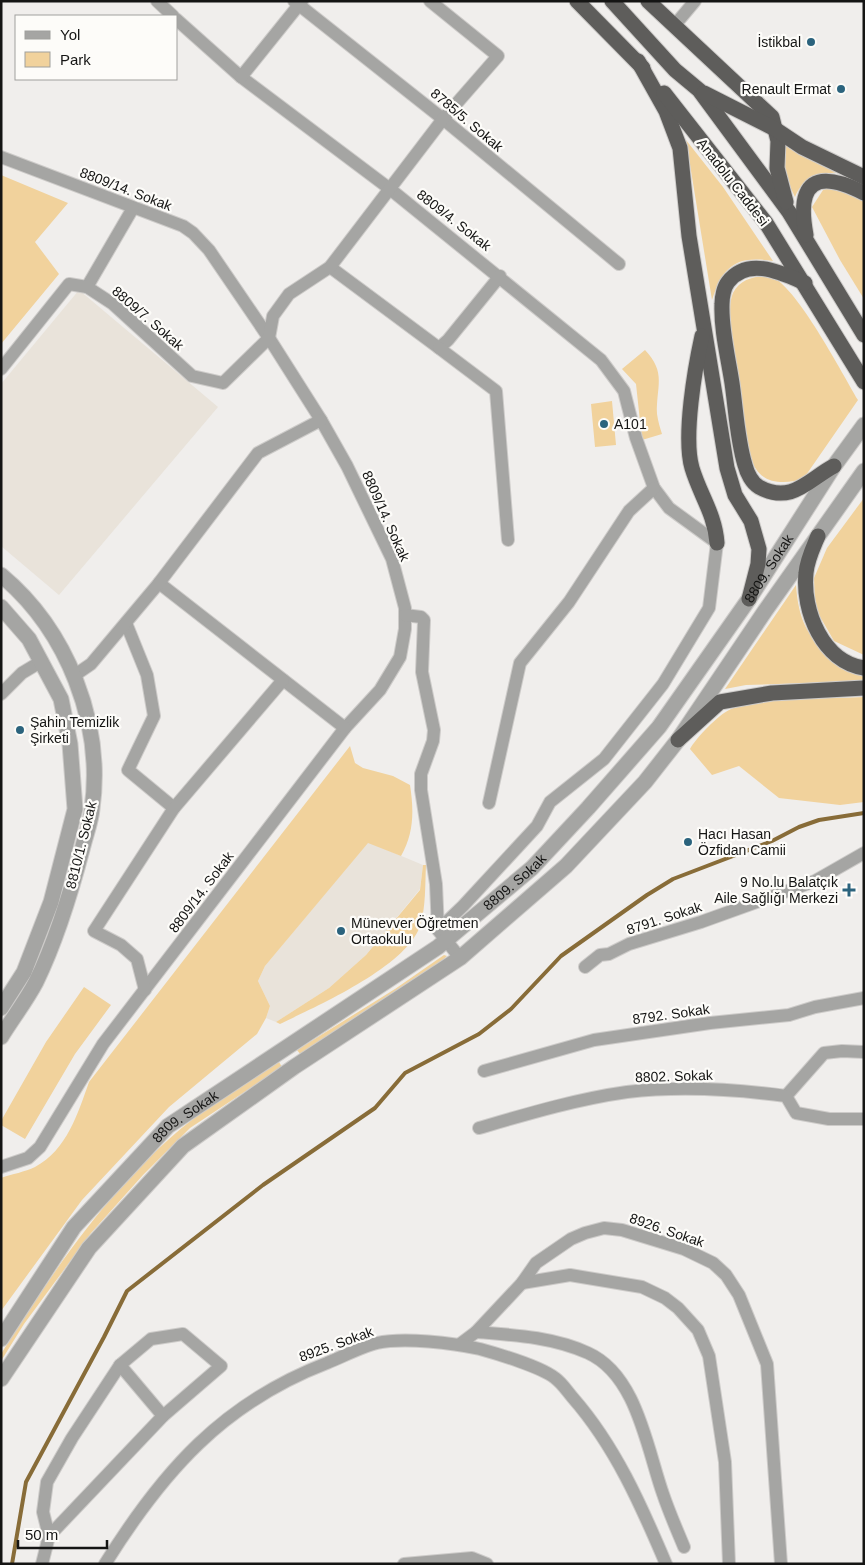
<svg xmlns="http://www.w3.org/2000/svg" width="865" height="1565" font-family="Helvetica,sans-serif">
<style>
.built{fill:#e9e3da}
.green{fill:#f1d29c}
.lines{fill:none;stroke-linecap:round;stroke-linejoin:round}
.stream{stroke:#886c38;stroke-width:4}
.minor-casing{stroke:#cdcbc9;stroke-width:14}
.tertiary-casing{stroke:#cdcbc9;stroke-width:17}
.trunk-casing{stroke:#cdcbc9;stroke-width:17}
.minor{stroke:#a5a5a3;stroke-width:12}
.tertiary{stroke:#a5a5a3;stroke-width:15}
.trunk{stroke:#5e5d5b;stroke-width:15}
.poi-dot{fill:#2b637d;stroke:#fdfcf9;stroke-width:2}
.labels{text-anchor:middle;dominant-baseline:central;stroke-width:4.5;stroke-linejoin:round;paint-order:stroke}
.poi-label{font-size:14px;fill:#151514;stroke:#fdfcf9;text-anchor:start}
.street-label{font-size:14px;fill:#151514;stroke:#fdfcf9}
</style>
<rect width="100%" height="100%" fill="#f0eeec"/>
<g class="built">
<polygon points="79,290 218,407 59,595 1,546 1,384"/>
<polygon points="368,842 423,865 420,889 366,955 329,988 276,1022 266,1018 270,1006 258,981 265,966"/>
</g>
<g class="green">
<path d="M686,140L723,187L773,261C736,255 723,266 712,300Z"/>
<path d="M785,144L841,172C819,174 804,175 795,197C786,179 781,163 785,144Z"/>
<polygon points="1,175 68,203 35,242 59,274 1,344"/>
<polygon points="832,187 846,191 864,201 864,299 840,260 812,207 823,190"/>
<path d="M765,276C768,277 773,278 776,279C802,297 841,371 858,400L804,478C789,484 766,485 756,469C744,451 731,342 730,315C730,308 730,300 733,293C740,280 752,277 765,276Z"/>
<path d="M645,350C667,373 656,387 657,414C658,421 660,428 662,434L642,440L636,384L622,369Z"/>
<polygon points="612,401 616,445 595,447 591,404"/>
<polygon points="864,498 864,655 834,641 815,608 814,578 827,548"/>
<path d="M796,585C800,641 821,647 864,674V681L746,685L725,689Z"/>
<path d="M864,697V802L840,805L779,798L739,766L712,775L690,749C696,738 719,714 731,709C764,697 826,699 864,697Z"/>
<path d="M350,746L355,763L363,768L393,776L410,785C414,811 414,833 401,856L368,843L265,966L258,981L270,1006L266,1018L257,1034L169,1107L82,1200L1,1311V1178C12,1174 25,1172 35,1167C67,1150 78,1113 89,1082Z"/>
<path d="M423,865H426C425,884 426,908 420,926C406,967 317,1006 280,1024L276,1022L329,988L366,955L420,890Z"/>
<polygon points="444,955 447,956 430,971 301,1055 297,1050 395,989"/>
<polygon points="84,987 111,1005 75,1054 25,1139 1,1125 1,1121 46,1042"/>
<path d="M279,1062L282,1067L190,1128L143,1175L91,1233L24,1324L1,1361V1354C57,1265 117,1176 202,1112C226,1094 254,1079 279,1062Z"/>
</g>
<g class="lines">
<polyline class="stream" points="12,1564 26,1482 104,1337 127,1291 263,1185 375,1108 405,1073 479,1034 511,1009 561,956 647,895 673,879 772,841 799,827 819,820 864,813"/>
<defs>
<g id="minor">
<polyline points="157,1 173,16"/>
<polyline points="294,1 443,119 619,264"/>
<polyline points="176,19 241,77 390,189 601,360 624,391 636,438 654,488 669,508 717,543 709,608 663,684 604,759 550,802 537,826 463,906 438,930"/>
<polyline points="674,26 695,1"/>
<polyline points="241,77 302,1"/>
<polyline points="1,157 183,226 193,233 209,250 269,338 321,420 347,466 392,559 405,608 405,629 400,657 380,690 345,728 103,1044 40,1147 28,1158 1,1167"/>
<polyline points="330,267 439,348 448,340 500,276"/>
<polyline points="87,287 133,208"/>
<polyline points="439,348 496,391 508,540"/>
<polyline points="1,369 69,284 87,287 113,304 192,376 223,383 269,338 273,316 289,294 330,267 443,119 498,56 430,1"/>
<polyline points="159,583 345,728"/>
<polyline points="405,615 421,617 424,620 422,672 434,730 433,741 421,774 421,790 436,884 438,930 460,958"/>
<polyline points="126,623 147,675 154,716 128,770 174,808"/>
<polyline points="75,675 91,664 159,583 258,453 321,420"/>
<polyline points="1,694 22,673 42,661"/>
<polyline points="489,803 520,663 569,602 629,511 654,488"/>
<polyline points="585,967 600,955 609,954 629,944 701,922 815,881 864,853"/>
<polyline points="145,990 137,959 121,945 94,931 174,808 283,680"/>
<polyline points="484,1071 594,1040 710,1023 789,1015 815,1007 864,998"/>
<polyline points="786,1096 824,1053 842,1051 864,1052"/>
<path d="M479,1128C527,1114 577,1099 627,1092C680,1086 733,1089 786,1096L796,1113L829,1119H864"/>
<polyline points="522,1283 570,1275 642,1287 665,1298 678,1308 698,1330 709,1356 725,1462 729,1564"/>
<path d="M476,1332C514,1335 553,1337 588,1353C637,1375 647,1449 663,1494C669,1512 677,1530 684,1547"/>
<polyline points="460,1344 476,1332 522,1283 536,1263 571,1239 585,1233 604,1228 622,1230 684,1249 713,1263 726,1275 739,1295 767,1364 781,1564"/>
<polyline points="120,1365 163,1416"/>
<polyline points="42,1564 49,1536 163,1416 221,1366 183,1334 151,1339 120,1365 72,1438 47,1482 43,1512 49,1536"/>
<path d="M105,1564C163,1471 223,1403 327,1363C344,1356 361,1347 377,1343C404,1337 453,1343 480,1349C498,1354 541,1367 555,1378C562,1383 567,1391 573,1398C615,1446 641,1505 666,1564"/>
<polyline points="404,1564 472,1558 487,1564"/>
</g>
<g id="tertiary">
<path d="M1,575C67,630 104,723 92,809C91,821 86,834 83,846C71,892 57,939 36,982C26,1001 12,1019 1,1037"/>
<polyline points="1,607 29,639 61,699 70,744 75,809 51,902 24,972 1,1008"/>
<path id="s1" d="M1,1339L74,1227L168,1126L438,947L532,868L588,808L659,727L749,599L834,466L864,425"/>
<polyline points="1,1379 89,1248 183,1146 294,1067 460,958 566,866 645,782 678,740 765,611 864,471"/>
</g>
<g id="trunk">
<polyline points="577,1 643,68"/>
<polyline points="612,1 675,70 699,90 789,212 864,335"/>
<polyline points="648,1 772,117 778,141 777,168 786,202"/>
<polyline points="638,61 666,111 680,148 689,236 727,468 735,495 751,521 759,549 758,564 749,599"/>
<polyline points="664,93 766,223 864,382"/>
<polyline points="704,93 775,129 802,147 864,177"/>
<path d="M806,235C796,181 816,169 864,193"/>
<path d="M805,283C782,273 748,256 728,282C724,287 722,297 722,304C721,330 728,357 732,383C736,410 737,439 745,465C747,473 752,483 759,487C792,505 809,479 834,466"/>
<path d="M702,336C695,368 683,437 692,468C700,495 715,514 717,543"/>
<path d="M818,536C813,548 807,560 806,573C802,611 823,662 864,668"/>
<polyline points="678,740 720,702 772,693 864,688"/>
</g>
</defs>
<use href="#minor" class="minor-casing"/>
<use href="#tertiary" class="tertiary-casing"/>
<use href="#trunk" class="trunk-casing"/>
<use href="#minor" class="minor"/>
<use href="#tertiary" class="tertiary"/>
<use href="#trunk" class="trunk"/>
</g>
<g class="poi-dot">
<circle cx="811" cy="42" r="5"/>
<circle cx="841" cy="89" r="5"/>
<circle cx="604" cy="424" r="5"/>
<circle cx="20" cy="730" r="5"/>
<circle cx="688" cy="842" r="5"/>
<path d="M846.5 882.5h5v5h5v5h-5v5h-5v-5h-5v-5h5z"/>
<circle cx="341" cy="931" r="5"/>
</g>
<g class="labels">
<g class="poi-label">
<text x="801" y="42" text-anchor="end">İstikbal</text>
<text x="831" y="89" text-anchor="end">Renault Ermat</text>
<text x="614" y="424">A101</text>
<text x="30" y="722">Şahin Temizlik<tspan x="30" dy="16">Şirketi</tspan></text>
<text x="698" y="834">Hacı Hasan<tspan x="698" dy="16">Özfidan Camii</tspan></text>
<text x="838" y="882" text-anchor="end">9 No.lu Balatçık<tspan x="838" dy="16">Aile Sağlığı Merkezi</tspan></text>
<text x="351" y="923">Münevver Öğretmen<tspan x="351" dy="16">Ortaokulu</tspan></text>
</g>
<g class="street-label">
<text transform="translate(467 120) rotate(40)">8785/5. Sokak</text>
<text transform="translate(733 182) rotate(52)">Anadolu Caddesi</text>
<text transform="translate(126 189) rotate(21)">8809/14. Sokak</text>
<text transform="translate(454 220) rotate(38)">8809/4. Sokak</text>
<text transform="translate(148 318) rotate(41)">8809/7. Sokak</text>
<text transform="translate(386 516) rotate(66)">8809/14. Sokak</text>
<text stroke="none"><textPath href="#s1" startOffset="1101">8809. Sokak</textPath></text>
<text transform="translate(81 845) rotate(-76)">8810/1. Sokak</text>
<text stroke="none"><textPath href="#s1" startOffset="696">8809. Sokak</textPath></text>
<text transform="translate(201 892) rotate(-53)">8809/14. Sokak</text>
<text transform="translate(664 918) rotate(-18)">8791. Sokak</text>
<text transform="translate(671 1014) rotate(-8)">8792. Sokak</text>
<text transform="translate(674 1076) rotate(-2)">8802. Sokak</text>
<text stroke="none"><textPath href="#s1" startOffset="291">8809. Sokak</textPath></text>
<text transform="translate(667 1230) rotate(19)">8926. Sokak</text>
<text transform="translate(336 1344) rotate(-20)">8925. Sokak</text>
</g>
</g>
<rect width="865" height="1565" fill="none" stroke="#151514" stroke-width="5"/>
<rect x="15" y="15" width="162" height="65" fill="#fdfcf9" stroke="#a0a09d"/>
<rect x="25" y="31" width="25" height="8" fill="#a5a5a3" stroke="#a0a09d"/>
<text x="60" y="40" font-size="15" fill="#151514">Yol</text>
<rect x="25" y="52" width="25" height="15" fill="#f1d29c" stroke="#a0a09d"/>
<text x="60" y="65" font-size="15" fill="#151514">Park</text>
<path d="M18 1540v8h89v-8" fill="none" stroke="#151514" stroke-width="2.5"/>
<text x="25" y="1540" font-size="15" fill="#151514" stroke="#fdfcf9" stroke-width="4" paint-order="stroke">50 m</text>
</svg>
